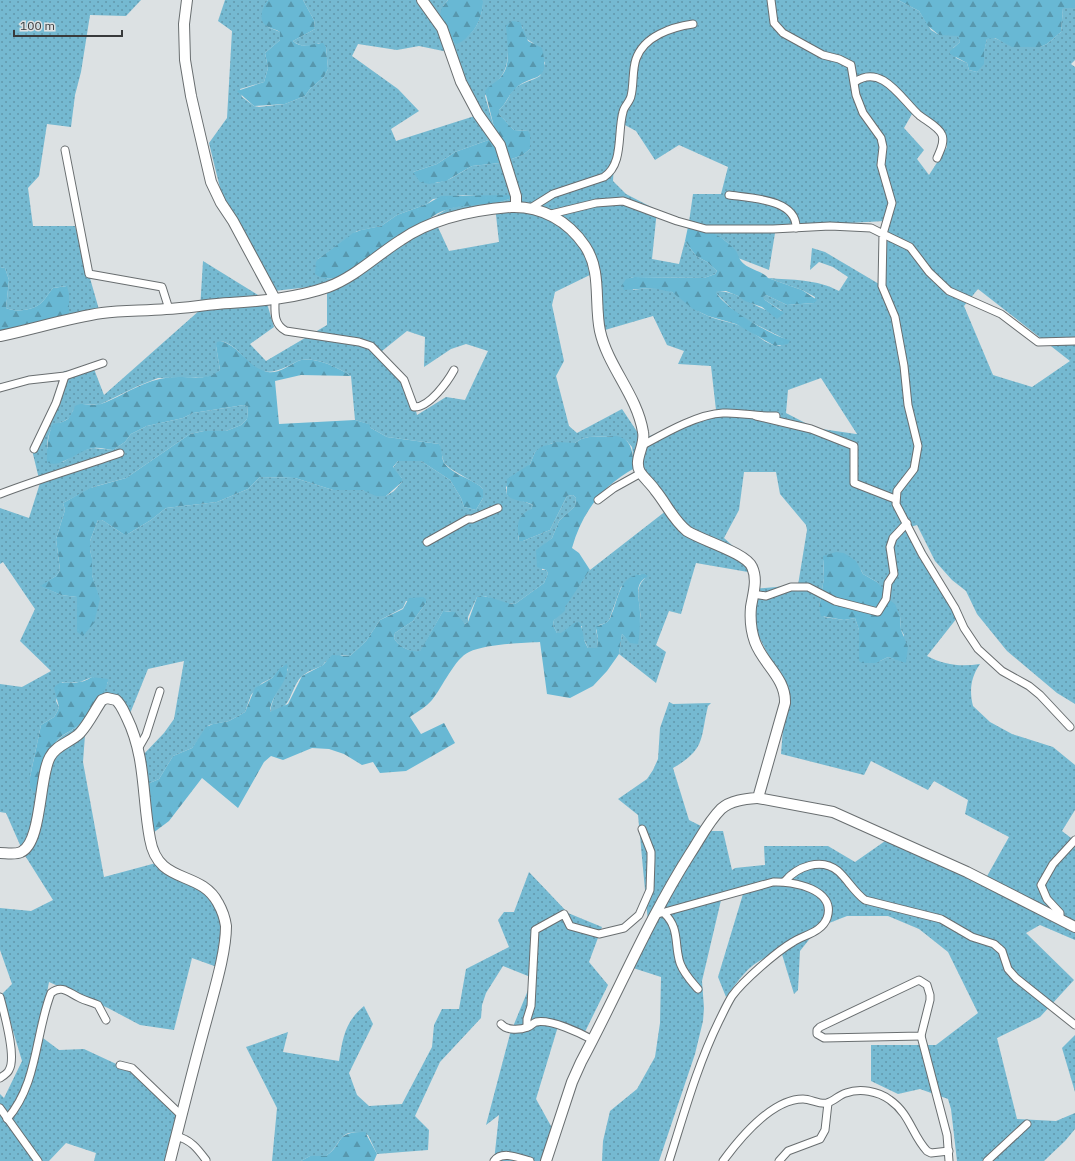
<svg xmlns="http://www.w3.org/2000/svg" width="1075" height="1161" font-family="'IBM Plex Sans',sans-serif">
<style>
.grass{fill:url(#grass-dots);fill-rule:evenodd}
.forest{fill:url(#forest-firs)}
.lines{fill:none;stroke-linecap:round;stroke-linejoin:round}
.street-casing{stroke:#696e70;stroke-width:9}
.secondary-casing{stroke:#696e70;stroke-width:12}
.street{stroke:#fff;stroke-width:7}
.secondary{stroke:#fff;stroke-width:10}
</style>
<defs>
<pattern id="grass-dots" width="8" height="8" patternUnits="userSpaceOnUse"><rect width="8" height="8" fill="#75b9d1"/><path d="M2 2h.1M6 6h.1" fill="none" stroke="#6197ab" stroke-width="1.8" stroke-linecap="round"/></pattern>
<pattern id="forest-firs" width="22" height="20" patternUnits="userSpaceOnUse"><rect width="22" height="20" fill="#68b8d4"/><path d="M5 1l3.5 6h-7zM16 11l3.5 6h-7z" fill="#5797ad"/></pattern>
</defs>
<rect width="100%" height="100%" fill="#dce1e3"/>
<g class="grass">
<path d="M0,0H141L126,16L90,15L81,72L75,95L71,127L47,124L39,176L28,188L33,226H75L100,313L69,314L66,286L53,288C49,292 47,297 43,301C36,310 16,313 6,308L9,280L5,268L0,267Z"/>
<path d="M225,0H268C262,8 259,20 268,27C271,29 277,30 280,32V40L265,53L268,68L264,82L240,89L242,97L254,106L259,107L285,104L305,96L310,89L324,77L328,69L326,47L319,43C311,47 300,47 293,41L315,29L314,20L303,0H448L443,6L448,35L452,42C471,43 485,17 482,0H898L919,11L931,30L939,35H958L960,42L953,48L956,58L967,63L969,70L977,72L984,61V51L987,39L992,37L1006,43L1040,47L1047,44L1061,32L1063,8H1075V60L1071,64L1075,67V704L1057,693L1007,651L977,614L966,591L952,580L935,561L917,525L907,528L957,618L927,656C944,665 961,667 980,664C971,677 969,690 973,706L990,722L1012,734L1053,747L1075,765V810L1062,831L1075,841V940L1040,925L1026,933L1074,980L1040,1017L997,1038L1017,1119L1056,1121L1075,1113V1129L1065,1141L1044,1161H957L951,1109L948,1099L920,1089L898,1094L871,1081V1045H936L978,1013L948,952L919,929L888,916H847L819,927L800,951L798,990L794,994L781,951C750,962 745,972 726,997L718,977L743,894L722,896L702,981L704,1008L703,1021L695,1054L659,1161H602L603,1141L610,1111L637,1089L655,1057L660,1023L661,977L630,967L648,922L638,815L618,799L647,779L653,770L658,759L660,728L669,702L673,704L711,703L708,706C700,739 706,749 673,768L689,820L711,831H723L732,870L735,868L765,865L764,846H828L855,862L888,839L986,878L1009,837L965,814L968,800L934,781L928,790L871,761L864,775L781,754L784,715L773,664L758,635L751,609L753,589L798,585L807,530L806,525L780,494L776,472H744L739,510L724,538L753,564L748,572L696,563L681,614L669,611L656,645L666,652L656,683L619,654L622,634L631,643C634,635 639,627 640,619C642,604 632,591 645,578L640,574L621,587L609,620L606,623L599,625L596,630L598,639L597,648H588L582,635V626L568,628L562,633H557L553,625L554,620L590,570L671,507L635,468L632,447L627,441L612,436L589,437L581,439L575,443H552L535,452L530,464L506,487L507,495L533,505L518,536L519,541H523L550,530L567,496L573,495L576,498L575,506L559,521L552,538L545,544L542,570H546L548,573L544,583L515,604L499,602L485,596H480L477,597L468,617V622L465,624C456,617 458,611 443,611L420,652C412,653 397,646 394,638L395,633L413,621L426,603L406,601L403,608L380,620L366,641L350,656L342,655L325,662L323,665C316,669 307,671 301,677C290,689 291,712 270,712C272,696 283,684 288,669L283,666L272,678L262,683L251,695L245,712L229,721L209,725L192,748L173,756L159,779L145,785L142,756L164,733L174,719L184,661L148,669L129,716L108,701L85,735L83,762L104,877L156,863L199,884L225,921L217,967L192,958L174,1030L140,1025L108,1008L49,982L39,1035L59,1050L84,1049L127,1069L177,1115L167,1161H94L96,1153L66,1143L49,1161H0V1094L4,1098L22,1061L2,994L12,984L0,950V908L31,911L53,900L24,854L6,813L0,812V684L22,687L51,671L20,641L35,609L3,562L0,564V508L29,518L40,483L32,450L47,424L64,371L94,369L104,395L200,310L203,261L266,300L274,327L250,344L266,361L327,325V285L274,291L222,196L209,143L227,118L232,31L218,21ZM522,26L525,38L533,43L545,63L540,76C532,81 522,82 514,89C509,95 507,103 499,110V114L514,130L528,131L530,149L523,155L500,163L472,166L450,179L437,183H433L413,172L437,164L455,152L494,138L496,134L485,96C489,88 493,86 499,79C509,68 508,54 508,40ZM358,44L397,50L419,46L448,52L481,114L396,141L391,129L419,111L398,89L352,56ZM912,114L946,140L947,147L929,175L917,159L924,150L904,128ZM623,124L636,131L655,160L679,145L728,167L721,194H693L689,222C707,230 732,239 738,258L769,270L776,227L885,221L879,284L825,252L812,248L810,270L819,262L833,267L848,277L839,291C817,279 792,280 768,278L802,290L815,297L814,303L787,305L766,295L762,297L765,300L782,311C777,311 770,312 766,310C749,304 734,289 715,292L739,316L787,340L780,346C767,346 757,334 745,328C733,322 720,321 708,316C694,311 685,300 672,292C662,286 645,288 633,290L630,278L634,277L704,278L715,274L717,271L707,262L696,256L685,241L679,264L652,259L657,210L626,194L613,181L614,162ZM463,195L512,198C491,207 468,202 447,209L336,278L327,279L318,259L357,231L381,226L397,215L427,204L433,199ZM495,206L499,242L449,251L436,223ZM594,273L605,330L653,316L667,345L684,351L678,364L711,366L716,410L642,439L622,409L577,433L569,426L556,376L564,361L552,305L555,292ZM978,289L1070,361L1032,387L993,375L964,306ZM407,331L425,337L424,367L451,349L466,344L488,351L465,400L446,397L417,415L410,388L377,355ZM221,341C241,346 246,366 259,370C273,375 284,368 296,362C311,354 339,368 351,376L355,420L368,424L371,428L387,437L439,444L444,463L451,469L480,486L483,489V498L476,510L464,507L461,498L450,480L421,461H398L393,468L402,478V482L394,491L386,496L362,490H333L295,478L260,477L248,489L217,502L166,508L151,520L128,534H123L102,520H98L90,541V550L92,559V575L98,595L77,632V597L61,595L41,586L56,576L60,570L56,539L65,510L63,503L93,487L126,478L190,434L204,431H226L241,425L247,419L248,407L244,405L193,413L183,418L147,426L131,434L125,442L113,450L93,448L81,451L63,462L47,448C47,443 48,436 50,432C54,420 71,424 73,410L83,404L99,405L138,386L158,378L207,377L217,374L220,370L216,346ZM821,378L857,434H856L815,428L786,413L788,390ZM823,560L861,570L863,574L877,582L900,616L901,630L904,635L895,659L888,657L880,661H859V630L855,618L844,620L824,617L819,608L824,578ZM92,677L108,682C101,697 91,714 79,725C71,732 64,733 57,741C46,753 39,777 32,791L30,777L41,725L54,717L57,712L59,707L56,701L62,682H80Z"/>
<path d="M529,872L568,913L602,927L589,962L608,985L582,1038L559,1023L536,1099L556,1135L551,1161H494L499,1115L486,1125L510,1034L533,978L503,966L486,993L482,1005L481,1018L440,1062L415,1116L429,1130L428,1150L377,1154L368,1135C337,1126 344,1143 326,1156H310L301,1161H272L277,1108L246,1047L288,1032L283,1052L339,1061C343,1037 345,1022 364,1006L373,1024L349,1073L357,1095L369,1106L402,1104L432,1047L434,1025L442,1009H459L466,969L509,947L498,920L504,912H514Z"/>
<polygon points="1075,1035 1075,1092 1062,1048"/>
</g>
<g class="forest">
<path d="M268,0H303L314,20L315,29L293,41C302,50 313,43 323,43L326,47L328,69L324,77L310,89L305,96L285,104L254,106L237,91L264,82L268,68L265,53L280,40V32C276,29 272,29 268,27C257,21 262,7 268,0Z"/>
<path d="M448,0H482L483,1C483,19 473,37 457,44C447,39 438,22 441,11C442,6 445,4 448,0Z"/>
<polygon points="898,0 1075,0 1075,8 1063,8 1061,32 1047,44 1040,47 1012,47 995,38 987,39 984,52 984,64 977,72 969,70 967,63 950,54 950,51 960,42 958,36 939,35 928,26 919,11"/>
<path d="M512,21L520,22L528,41L542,48C551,87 532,71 514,90C508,96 506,104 499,110V114L514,130L528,131L530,134V149L523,155L500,163L472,166L446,181L429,184L420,182L413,172L437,164L455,152L494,138L496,135L485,91C490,84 498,82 503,74C511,64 507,38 506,26Z"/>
<path d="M512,195V198C484,210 453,199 428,220C405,238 365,267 338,277C330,280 321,279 315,274L316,262L318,259L353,233L361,230L381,226L397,215L427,204L441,196Z"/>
<path d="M689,222C700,222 730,242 736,251C739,256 739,260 744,264C751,270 762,271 768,278L802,290L817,300L814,303L787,305L766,295L763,297L765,300L784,313L777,319L762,307L745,301L738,296L726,291L716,292C723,307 773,337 790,340L788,344L775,346L736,324L708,316L693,309L672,292L652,288L624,290L622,285L626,279L634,277L704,278L715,274L717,271L707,262L696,256L685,241Z"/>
<path d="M0,267L5,268L9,280L6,308C16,313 36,310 43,301C47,297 49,292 53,288L67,286L69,294V314L0,336Z"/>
<path d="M221,341C242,347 247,368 268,372C277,374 289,366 296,362C311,354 339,368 351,376L301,375L275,381L279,424L355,420L369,424L371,428L387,437L439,444C443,450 441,457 444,463C452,474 469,478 480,486L483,489V498L476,510L464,507L461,498L450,480L421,461H398L393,467L402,478V482L386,496H376L362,490H333L295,478L260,477L248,489L217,502L166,508L151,520L128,534H123L102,520H98L90,541V550L92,558V575L100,599L94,623L83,636L77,632V597L61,595L40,586L56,576L60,570L56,539L65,510L63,503L90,488L126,478L190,434L204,431H226L241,425L247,419L248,407L244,405L193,413L183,418L147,426L131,434L125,442L113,450C107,450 100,447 94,448C80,449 59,470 47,462C47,449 47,436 53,424C68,421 69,420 75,406C82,401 92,407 101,404C130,393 146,377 179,377C192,377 211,380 220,370L216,346L217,342Z"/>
<path d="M615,436C633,438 632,453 635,468C603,485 582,512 572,548L579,553L590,570L565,607V611L554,620L553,625L557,633H561L574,623L579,622C584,629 582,639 588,648H597L598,639L596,627C599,625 605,624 607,622C611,619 611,614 613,611C620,592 621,574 645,574L648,576C632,585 640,599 640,612C640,622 640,635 638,644L630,643L622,634L619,654L607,671L593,686L570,698L547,694L540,642C521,643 486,644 469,652C455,658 442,688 432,700C426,707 417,712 410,717L421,734L444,723L455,743L406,771L380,773L373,762L362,765L344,754L329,749L312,748L283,760L271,756L264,762L238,808L202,778L169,821L149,836L145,785L159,779L173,756L192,748L206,727L213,724L229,721L245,712L255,688L272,678L280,668L287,664C291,680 270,695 270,712L288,704L302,676L323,665L332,655L350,656L366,641L380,620L403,609L409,598L423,597L426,599V603L413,621L395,633L394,638C397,646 412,653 420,651L443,611L455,612L465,624L468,622L477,597C485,593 503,604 515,604L544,583L548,573L546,570L537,567L536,550L552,538L559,521L575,506L576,498L573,495L567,496L550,530L523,541H519C517,526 516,516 531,509L533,505C525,500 514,502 507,495V479L530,464L535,452L541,447L556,442L575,443L581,439L589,437Z"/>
<polygon points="836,552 844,553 856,561 863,574 877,582 884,590 888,599 895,604 900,616 901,630 908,647 906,663 888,657 876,663 862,663 859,661 859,630 855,618 844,620 821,616 819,608 824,578 823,556"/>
<path d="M92,677L108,679C109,690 87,717 79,725C71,732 62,733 55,743C46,756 43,778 36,792L32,791L30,785V777L41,725L54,717L57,712L59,707L54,688C60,679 70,684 79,682C84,682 88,679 92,677Z"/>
<path d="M365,1132L377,1154L374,1161H301L310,1156H326C345,1143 333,1132 365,1132Z"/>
</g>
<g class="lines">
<defs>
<g id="street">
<polyline points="771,0 774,23 783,33 823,55 839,59 851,65 856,95 863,113 881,138 883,147 881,165 892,203 883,234 910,247 929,272 949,291 1001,314 1038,342 1075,341"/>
<path d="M855,82C882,63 902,100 919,115C925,120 939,127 942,135C945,142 940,151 937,158"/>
<polyline points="65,150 89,274 162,287 169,309"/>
<path d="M729,195C750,198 797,199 796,228"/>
<path d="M529,209L553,194L604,177C624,164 617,133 623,112C624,106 630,102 631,96C634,84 632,71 636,59C644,36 672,27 693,24"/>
<polyline points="551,214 596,203 623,201 677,221 706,229 773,229 830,226 871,228 883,234 882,286 895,317 904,366 908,405 918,446 914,469 897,491 896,504 922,554 955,608 964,628 978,649 1002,671 1029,686 1040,695 1070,727"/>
<path d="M275,299C275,312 273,324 286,331L359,342L371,346L404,380L414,407C429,408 448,381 454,370"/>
<polyline points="65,376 103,363"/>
<polyline points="0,388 29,380 65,376 56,403 34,449"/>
<polyline points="756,416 811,429 854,446 854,483 895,499"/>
<path d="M643,445C665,433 698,414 723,413C741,412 758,417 776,416"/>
<path d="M0,494C39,479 80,467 120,453"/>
<polyline points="598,500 614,488 641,473"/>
<polyline points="427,542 468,519 472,519 498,508"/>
<polyline points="753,594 766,596 791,587 808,587 835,601 878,612 886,599 888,583 894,574 890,547 893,538 907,523"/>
<polyline points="138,749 146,735 160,691"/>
<path d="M785,881C797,867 821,857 838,871C848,880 854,892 865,900L941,919L972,937L994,944L1002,951L1008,969L1016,978L1075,1025"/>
<path d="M664,913C680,928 674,944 680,963C684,974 691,981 698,989"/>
<path d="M654,915L773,882C792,881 837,889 827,918C822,932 804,935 793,942C776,952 743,981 732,996C727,1004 723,1013 719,1021C697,1066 684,1114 669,1161"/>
<polyline points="1060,918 1060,913 1047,899 1041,885 1053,864 1075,840"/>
<polygon points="919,980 927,985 930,995 930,1000 921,1036 824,1038 817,1034 817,1030 820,1027"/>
<path d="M0,997C4,1013 17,1057 9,1070C8,1073 3,1076 0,1078"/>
<path d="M501,1024C507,1031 520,1030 528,1027C531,1026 533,1023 536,1022C551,1019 580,1033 593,1040"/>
<polyline points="527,1027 527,1019 531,1006 535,930 564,914 570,926 599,934 624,928 639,915 650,890 651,859 651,852 642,829"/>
<polyline points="921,1036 947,1135 949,1161"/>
<polyline points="120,1065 132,1068 181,1115"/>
<polyline points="0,1108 38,1161"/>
<path d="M7,1119C38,1084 35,1034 51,993C62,984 69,993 80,998C86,1001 92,1002 98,1005L106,1020"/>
<path d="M176,1136C191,1140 197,1148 206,1160"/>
<path d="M494,1161C502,1150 519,1158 530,1161"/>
<path d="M723,1161C740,1138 772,1099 803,1099C811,1099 820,1105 827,1103C834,1101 839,1095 846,1093C860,1088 878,1091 890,1100C910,1114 912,1135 927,1151L931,1153L949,1151"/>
<polyline points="779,1161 788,1151 820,1139 825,1130 828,1103"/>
<polyline points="987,1161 1027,1124"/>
</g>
<g id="secondary">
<polyline points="187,0 184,24 185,60 191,96 211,182 221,203 233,221 275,299"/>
<polyline points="422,0 442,28 461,82 478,114 500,145 516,196 516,207"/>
<path d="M0,336C34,329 68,318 102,313C123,310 145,311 166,309C188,308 209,304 230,303C263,301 296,298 328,287C355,277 377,255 401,240C433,218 473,210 511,207C542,206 568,221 585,246C602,271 594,303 600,331C608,367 637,395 643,432C646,446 633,459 640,472C644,478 651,484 655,490C666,503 673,520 687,531C703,541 746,553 752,567C758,580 753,594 751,607C750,618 751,631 755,642C763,664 786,678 785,703L758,798C746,799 731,800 721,809C708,822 700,839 690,854C648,920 618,993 581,1062L572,1082L546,1161"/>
<polyline points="758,798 833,812 967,872 1075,927"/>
<path d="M0,853C6,853 15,855 21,852C42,843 39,776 50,757C56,745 71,742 80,733C89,723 95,710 102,700L107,698L116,700C121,704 124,712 127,718C146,757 142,797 150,839C158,886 200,869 218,903C222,910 225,919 226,926C226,953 214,991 207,1018C194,1065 182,1113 170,1161"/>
</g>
</defs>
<use href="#street" class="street-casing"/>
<use href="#secondary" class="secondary-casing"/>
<use href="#street" class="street"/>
<use href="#secondary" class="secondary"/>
</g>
<path d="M14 30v6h108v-6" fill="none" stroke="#383a3b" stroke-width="2"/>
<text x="20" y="30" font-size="12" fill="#383a3b" stroke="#dce1e3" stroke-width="3" paint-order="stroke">100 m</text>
</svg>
